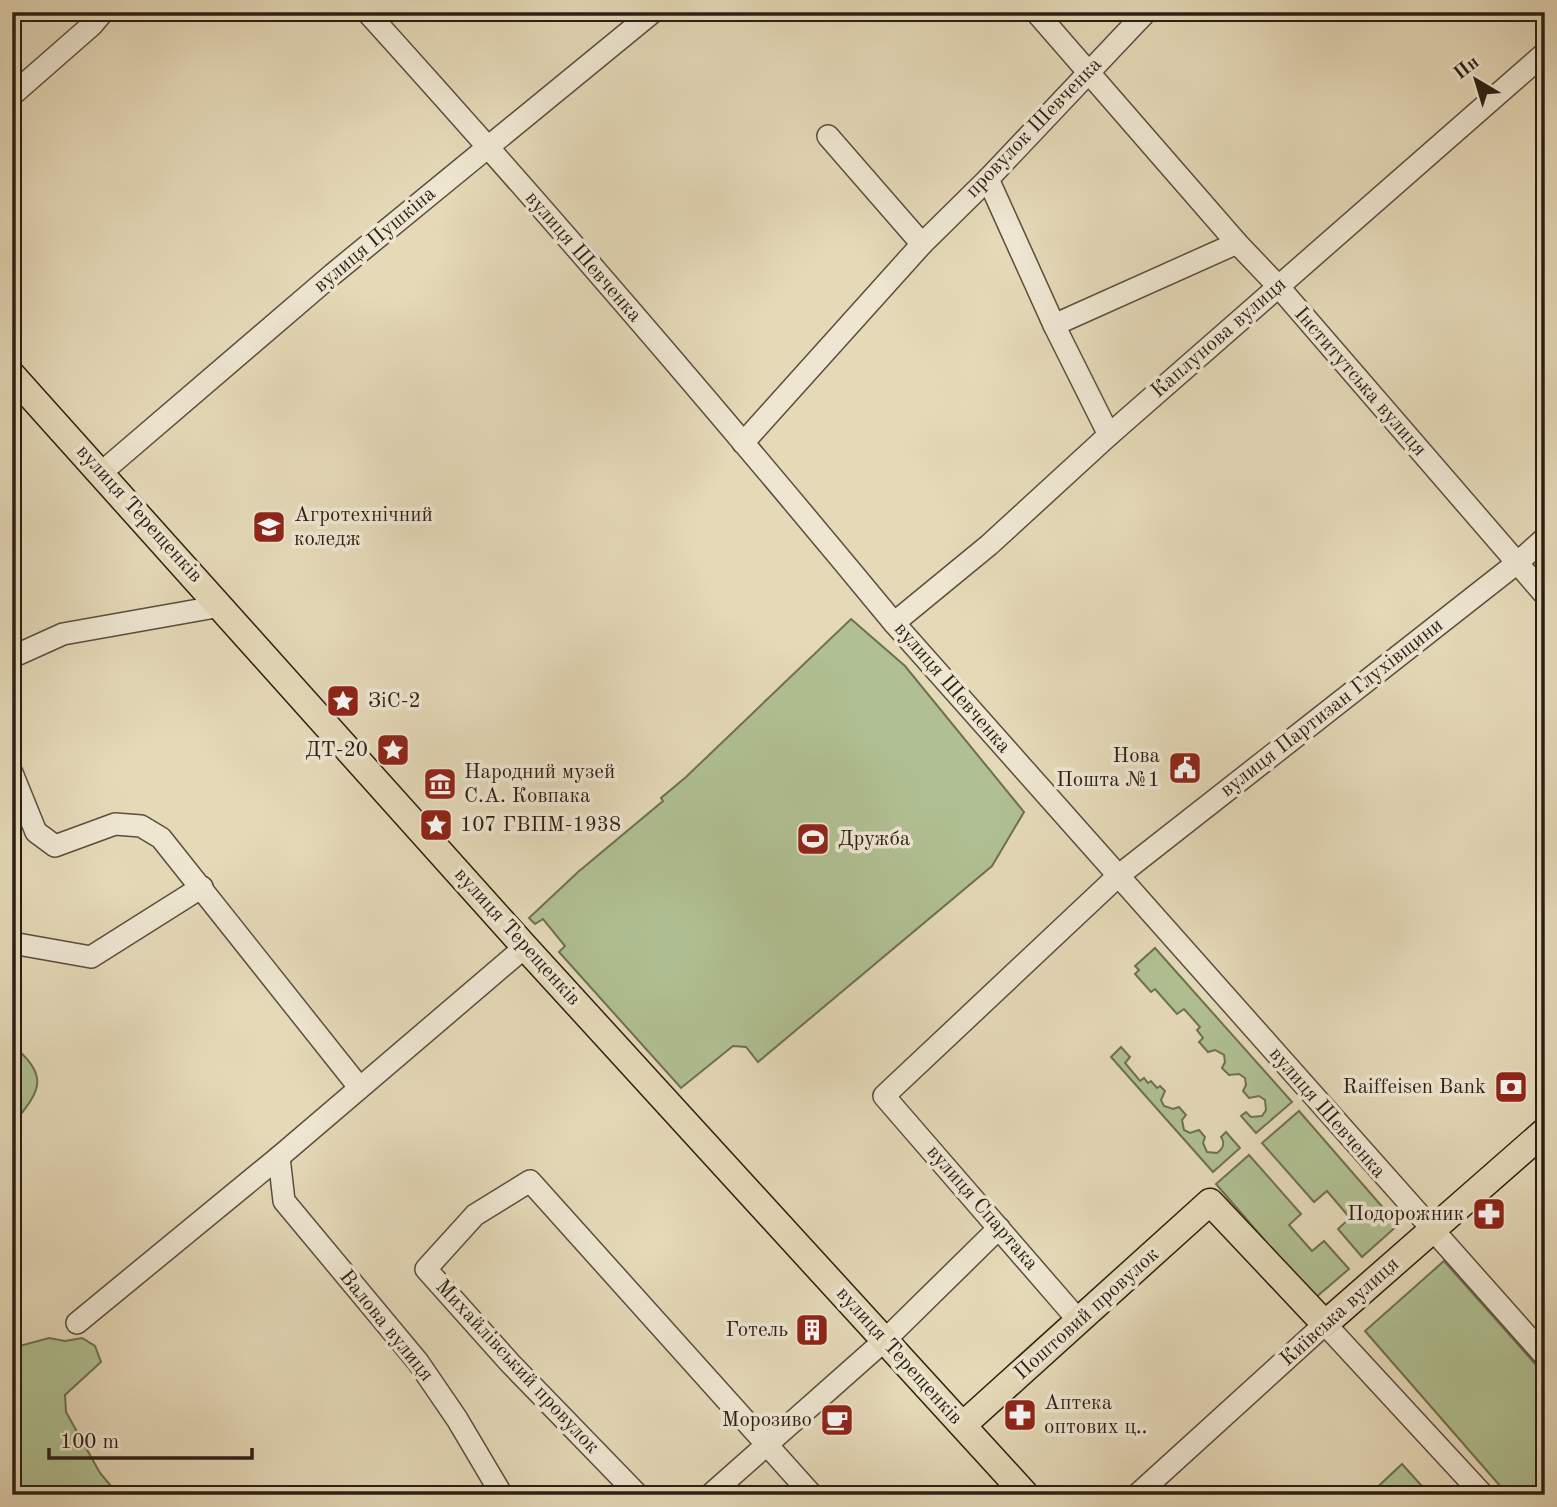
<svg xmlns="http://www.w3.org/2000/svg" width="1557" height="1507" font-family="'Old Standard TT',serif">
<style>
.green{fill:#b0c092;stroke:#6e7053;stroke-width:2}
.lines{fill:none;stroke-linecap:round;stroke-linejoin:round}
.minor-casing{stroke:#5a4e3d;stroke-width:24}
.major-casing{stroke:#2b1f14;stroke-width:29}
.minor{stroke:#eee6d1;stroke-width:21}
.major{stroke:#e5d9b8;stroke-width:26}
.labels{text-anchor:middle;dominant-baseline:central;stroke-width:7;stroke-linejoin:round;paint-order:stroke}
.street-label{font-size:21px;fill:#2b1f14;stroke:#eee6d1}
.poi-label{font-size:21px;fill:#2b1f14;stroke:#eee6d1;text-anchor:start}
</style>
<rect width="100%" height="100%" fill="#e5d9b8"/>
<filter id="stains"><feTurbulence type="fractalNoise" baseFrequency=".00286" numOctaves="4"/><feColorMatrix values="0 0 0 0 .2 0 0 0 0 .09 0 0 0 0 .02 0 0 0 .5 -.17"/></filter>
<radialGradient id="worn" r=".72"><stop offset=".6" stop-color="#630" stop-opacity="0"/><stop offset="1" stop-color="#630" stop-opacity=".3"/></radialGradient>
<g class="green">
<polygon points="851,619 905,666 1024,812 992,866 758,1062 746,1047 733,1046 681,1088 559,952 565,946 543,919 535,924 529,918 578,872 663,801 661,798 686,777"/>
<polygon points="1155,948 1292,1102 1256,1133 1241,1116 1246,1112 1251,1117 1262,1116 1266,1110 1265,1100 1259,1096 1249,1098 1243,1091 1246,1085 1245,1078 1239,1074 1229,1075 1222,1068 1225,1062 1224,1055 1215,1050 1208,1052 1199,1042 1203,1038 1197,1030 1200,1027 1184,1009 1177,1014 1155,989 1151,992 1135,974 1139,970 1135,966"/>
<path d="M1121,1047L1130,1057L1125,1063L1140,1081L1144,1078L1148,1083L1151,1081L1157,1088L1160,1086L1165,1091L1161,1100L1164,1106L1173,1109L1179,1107L1186,1115L1182,1120L1184,1130L1190,1133L1199,1130L1205,1137L1203,1143L1207,1152L1217,1153C1223,1149 1225,1143 1221,1137L1226,1132L1240,1148L1213,1172L1111,1057Z"/>
<path d="M18,1050C53,1081 34,1096 12,1126V1051Z"/>
<polygon points="1299,1111 1398,1225 1362,1257 1338,1229 1350,1218 1327,1191 1314,1202 1262,1143"/>
<polygon points="1249,1155 1301,1214 1289,1225 1312,1251 1324,1241 1349,1269 1315,1298 1216,1184"/>
<polygon points="1444,1261 1545,1375 1545,1495 1508,1495 1365,1331"/>
<polygon points="49,1338 65,1341 82,1338 95,1346 101,1362 65,1395 66,1412 100,1473 111,1486 123,1495 12,1495 12,1348"/>
<polygon points="1402,1464 1430,1495 1369,1495"/>
</g>
<g class="lines">
<defs>
<g id="minor">
<path d="M367,12C548,212 723,416 894,623L1545,1356"/>
<polyline points="1036,12 1237,243 1278,286 1545,595"/>
<polyline points="12,95 92,25 103,12"/>
<polyline points="828,136 922,244"/>
<polyline points="988,179 1054,325 1109,435"/>
<polyline points="1054,325 1237,243"/>
<polyline points="743,443 922,244 988,179 1146,12"/>
<polyline points="102,472 333,274 653,12"/>
<polyline points="894,623 989,545 1109,435 1545,53"/>
<polyline points="12,657 63,634 221,606"/>
<polyline points="12,773 36,832 55,846 115,824 141,826 161,838 359,1087"/>
<polyline points="12,943 91,957 202,887"/>
<polyline points="279,1157 284,1201 418,1362 457,1419 502,1495"/>
<polyline points="1079,1321 884,1096 1118,876 1517,563 1545,538"/>
<polyline points="77,1323 279,1157 525,947"/>
<polyline points="638,1495 510,1363 426,1269 475,1215 530,1181 812,1495"/>
<polyline points="710,1495 885,1340 999,1228"/>
<polyline points="1137,1495 1325,1324 1483,1495"/>
</g>
<g id="major">
<polyline points="12,375 525,947 1026,1495"/>
<polyline points="963,1425 1210,1202 1325,1324 1545,1131"/>
</g>
</defs>
<use href="#minor" class="minor-casing"/>
<use href="#major" class="major-casing"/>
<use href="#minor" class="minor"/>
<use href="#major" class="major"/>
</g>
<defs>
<symbol id="university-square" viewBox="-11 -11 22 22"><rect x="-9" y="-9" width="18" height="18" rx="4" fill="#8f2418" stroke="#eee6d1"/><path d="M0-5L7-2L0 1L-7-2ZM-4 1L0 2.5L4 1V4Q0 6-4 4Z" fill="#fff"/></symbol>
<symbol id="sight-square" viewBox="-11 -11 22 22"><rect x="-9" y="-9" width="18" height="18" rx="4" fill="#8f2418" stroke="#eee6d1"/><path d="M0-6L1.8-2.2L6-1.7L2.9 1.2L3.7 5.4L0 3.3L-3.7 5.4L-2.9 1.2L-6-1.7L-1.8-2.2Z" fill="#fff"/></symbol>
<symbol id="civic-square" viewBox="-11 -11 22 22"><rect x="-9" y="-9" width="18" height="18" rx="4" fill="#8f2418" stroke="#eee6d1"/><path d="M-.6-6.5H3V-4.5H.6V-3L4-1V1h2V6H-6V1h2V-1L-.6-3ZM-1.2 2.5V6h2.4V2.5Z" fill="#fff"/></symbol>
<symbol id="museum-square" viewBox="-11 -11 22 22"><rect x="-9" y="-9" width="18" height="18" rx="4" fill="#8f2418" stroke="#eee6d1"/><path d="M0-6L6-3V-2H-6V-3ZM-5-1h2V3h-2ZM-1-1h2V3h-2ZM3-1h2V3H3ZM-6 4H6V6H-6Z" fill="#fff"/></symbol>
<symbol id="stadium-square" viewBox="-11 -11 22 22"><rect x="-9" y="-9" width="18" height="18" rx="4" fill="#8f2418" stroke="#eee6d1"/><path d="M0-5a6.5 5 0 1 0 0 10a6.5 5 0 1 0 0-10ZM-3.5-1.8h7v3.6h-7Z" fill="#fff"/></symbol>
<symbol id="bank-square" viewBox="-11 -11 22 22"><rect x="-9" y="-9" width="18" height="18" rx="4" fill="#8f2418" stroke="#eee6d1"/><path d="M-6-4H6V4H-6ZM0-2.3a2.3 2.3 0 1 0 0 4.6a2.3 2.3 0 1 0 0-4.6Z" fill="#fff"/></symbol>
<symbol id="pharmacy-square" viewBox="-11 -11 22 22"><rect x="-9" y="-9" width="18" height="18" rx="4" fill="#8f2418" stroke="#eee6d1"/><path d="M-2-6h4v4h4v4h-4v4h-4v-4h-4v-4h4Z" fill="#fff"/></symbol>
<symbol id="building-square" viewBox="-11 -11 22 22"><rect x="-9" y="-9" width="18" height="18" rx="4" fill="#8f2418" stroke="#eee6d1"/><path d="M-4-6H4V6H1V3H-1V6H-4ZM-2.5-4.3h1.7v1.8h-1.7ZM.8-4.3h1.7v1.8H.8ZM-2.5-1h1.7V.8h-1.7ZM.8-1h1.7V.8H.8Z" fill="#fff"/></symbol>
<symbol id="cafe-square" viewBox="-11 -11 22 22"><rect x="-9" y="-9" width="18" height="18" rx="4" fill="#8f2418" stroke="#eee6d1"/><path d="M-5.5-4.5H6V0H3Q3 3.5 0 3.5H-2.5Q-5.5 3.5-5.5 0ZM3-3.2v2h1.7v-2ZM-6 4.5H4V6H-6Z" fill="#fff"/></symbol>
</defs>
<g fill-rule="evenodd">
<use href="#university-square" x="250" y="508" width="38" height="38"/>
<use href="#sight-square" x="324" y="682" width="38" height="38"/>
<use href="#sight-square" x="374" y="731" width="38" height="38"/>
<use href="#civic-square" x="1166" y="749" width="38" height="38"/>
<use href="#museum-square" x="421" y="765" width="38" height="38"/>
<use href="#sight-square" x="417" y="806" width="38" height="38"/>
<use href="#stadium-square" x="794" y="820" width="38" height="38"/>
<use href="#bank-square" x="1492" y="1068" width="38" height="38"/>
<use href="#pharmacy-square" x="1470" y="1195" width="38" height="38"/>
<use href="#building-square" x="793" y="1311" width="38" height="38"/>
<use href="#pharmacy-square" x="1001" y="1396" width="38" height="38"/>
<use href="#cafe-square" x="818" y="1401" width="38" height="38"/>
</g>
<g class="labels">
<g class="street-label">
<text transform="translate(1034 128) rotate(-46)">провулок Шевченка</text>
<text transform="translate(375 240) rotate(-40)">вулиця Пушкіна</text>
<text transform="translate(583 257) rotate(49)">вулиця Шевченка</text>
<text transform="translate(1219 338) rotate(-41)">Каплунова вулиця</text>
<text transform="translate(1360 382) rotate(49)">Інститутська вулиця</text>
<text transform="translate(139 514) rotate(48)">вулиця Терещенків</text>
<text transform="translate(952 688) rotate(49)">вулиця Шевченка</text>
<text transform="translate(1332 708) rotate(-38)">вулиця Партизан Глухівщини</text>
<text transform="translate(517 937) rotate(48)">вулиця Терещенків</text>
<text transform="translate(1327 1113) rotate(49)">вулиця Шевченка</text>
<text transform="translate(982 1208) rotate(49)">вулиця Спартака</text>
<text transform="translate(1340 1312) rotate(-42)">Київська вулиця</text>
<text transform="translate(1087 1314) rotate(-42)">Поштовий провулок</text>
<text transform="translate(386 1326) rotate(51)">Валова вулиця</text>
<text transform="translate(899 1356) rotate(48)">вулиця Терещенків</text>
<text transform="translate(517 1367) rotate(47)">Михайлівський провулок</text>
</g>
<g class="poi-label">
<text x="294" y="515">Агротехнічний<tspan x="294" dy="24">коледж</tspan></text>
<text x="368" y="701">ЗіС-2</text>
<text x="368" y="750" text-anchor="end">ДТ-20</text>
<text x="1160" y="756" text-anchor="end">Нова<tspan x="1160" dy="24">Пошта №1</tspan></text>
<text x="464" y="772">Народний музей<tspan x="464" dy="24">С.А. Ковпака</tspan></text>
<text x="460" y="825">107 ГВПМ-1938</text>
<text x="838" y="839">Дружба</text>
<text x="1486" y="1087" text-anchor="end">Raiffeisen Bank</text>
<text x="1464" y="1214" text-anchor="end">Подорожник</text>
<text x="788" y="1330" text-anchor="end">Готель</text>
<text x="1044" y="1403">Аптека<tspan x="1044" dy="24">оптових ц‥</tspan></text>
<text x="812" y="1420" text-anchor="end">Морозиво</text>
</g>
</g>
<rect width="1557" height="1507" fill="none" stroke="#e5d9b8" stroke-width="42"/>
<rect x="14" y="14" width="1529" height="1479" fill="none" stroke="#2b1f14" stroke-width="3.5"/>
<rect x="21" y="21" width="1515" height="1465" fill="none" stroke="#2b1f14" stroke-width="2"/>
<g transform="translate(1476 80) rotate(322)" stroke="#eee6d1" stroke-width="5" paint-order="stroke">
<path d="M0-5L12 26L0 18L-12 26Z" fill="#2b1f14"/>
<text y="-10" font-size="19" font-weight="bold" text-anchor="middle" fill="#2b1f14">Пн</text>
</g>
<path d="M49 1448v10h203v-10" fill="none" stroke="#2b1f14" stroke-width="3.5"/>
<text x="60" y="1448" font-size="21" fill="#2b1f14" stroke="#eee6d1" stroke-width="5" paint-order="stroke">100 m</text>
<rect width="100%" height="100%" filter="url(#stains)"/>
<rect width="100%" height="100%" fill="url(#worn)"/>
</svg>
